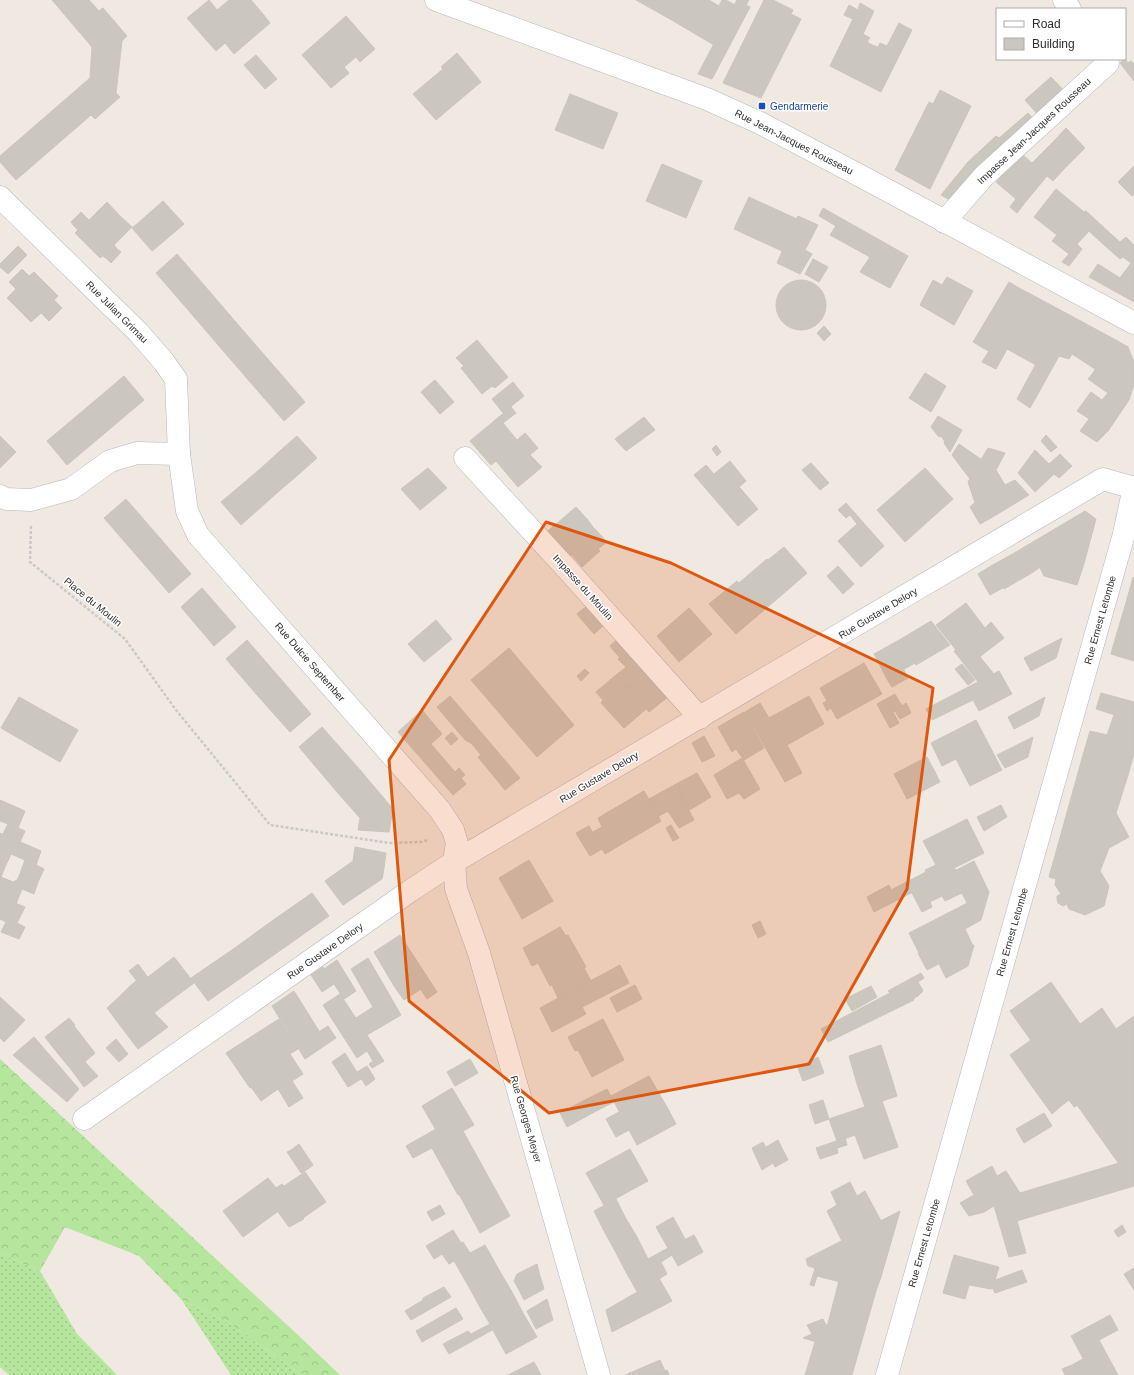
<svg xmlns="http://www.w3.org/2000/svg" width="1134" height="1375" font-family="Arial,sans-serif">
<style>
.grass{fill:url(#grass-dots)}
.forest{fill:url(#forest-crowns)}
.building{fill:#cbc7bf;stroke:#cbc5ba}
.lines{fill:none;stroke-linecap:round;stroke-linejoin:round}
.minor-casing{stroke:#b4b7c1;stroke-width:23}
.path{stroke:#c9c9c9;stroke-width:2.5;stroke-dasharray:3 2;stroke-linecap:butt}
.minor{stroke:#fff;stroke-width:22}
.marked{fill:#df570e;fill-opacity:0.2;stroke:#df570e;stroke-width:3;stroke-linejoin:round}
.transit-dot{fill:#1a4fb4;stroke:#fff;stroke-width:1.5}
.labels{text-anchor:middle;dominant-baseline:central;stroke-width:3;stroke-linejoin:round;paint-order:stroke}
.transit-label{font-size:10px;fill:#164399;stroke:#fff;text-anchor:start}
.street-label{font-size:10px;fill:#2e2e2e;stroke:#fff}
</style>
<defs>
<pattern id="grass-dots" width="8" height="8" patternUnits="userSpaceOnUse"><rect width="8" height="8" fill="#b6e59e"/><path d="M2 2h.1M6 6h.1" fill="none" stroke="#9dc588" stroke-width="1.8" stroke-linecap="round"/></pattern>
<pattern id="forest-crowns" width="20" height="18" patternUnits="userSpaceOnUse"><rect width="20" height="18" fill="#b6e59e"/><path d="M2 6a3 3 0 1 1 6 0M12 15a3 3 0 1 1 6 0" fill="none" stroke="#9dc588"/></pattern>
</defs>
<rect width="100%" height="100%" fill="#efe9e1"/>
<g class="grass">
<polygon points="0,1253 40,1271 77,1334 117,1375 9,1375 0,1367"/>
<polygon points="182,1300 230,1324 302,1375 231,1375"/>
</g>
<polygon class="forest" points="0,1059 299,1336 340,1375 302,1375 230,1324 182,1300 139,1256 65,1227 40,1271 0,1253"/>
<g class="building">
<polygon points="52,0 89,0 99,11 103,8 127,36 122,41 116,93 120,97 95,119 91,115 16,180 0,162 0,156 90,78 92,47"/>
<polygon points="209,0 217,10 229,0 251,0 263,14 226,44 197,10"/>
<polygon points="636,0 681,0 670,19"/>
<polygon points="681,0 709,0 719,6 722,0 726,0 735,5 714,45 670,19"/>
<polygon points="737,0 749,0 746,5 750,7 712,79 698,74"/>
<polygon points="764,0 773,0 793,10 791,14 801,19 761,98 723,83"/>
<polygon points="860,3 874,11 863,34 870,38 867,42 872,45 878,47 880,43 887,46 899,23 912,30 881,92 830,66 853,19 844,15 849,5 858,10"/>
<polygon points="197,10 225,43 216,51 187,18"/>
<polygon points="263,14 270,23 234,54 226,44"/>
<polygon points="346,16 375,49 360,62 356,57 344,67 320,39"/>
<polygon points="320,39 349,73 331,88 302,55"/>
<polygon points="457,53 481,82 436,120 413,94 443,69 441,67"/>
<polygon points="256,55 277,79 265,89 244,65"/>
<polygon points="1125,59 1128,63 1131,61 1134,64 1134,81 1120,63"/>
<polygon points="1051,77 1067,94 1040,117 1025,100"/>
<polygon points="940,90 971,106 930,189 895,170 929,102 933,104"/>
<polygon points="570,94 618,113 603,149 555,130"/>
<polygon points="1028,113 1035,121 954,202 941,195 968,162 996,136 999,138"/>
<polygon points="1066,128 1085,148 1074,159 1054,141"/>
<polygon points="1054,141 1074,159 1064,169 1045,150"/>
<polygon points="1045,150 1064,169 1053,181 1032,163"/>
<polygon points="1019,151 1038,169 1033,175 1012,156"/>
<polygon points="1016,159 1033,175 1038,169 1047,176 1023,205 996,182"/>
<polygon points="662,164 702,181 686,218 646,201"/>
<polygon points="1134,166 1134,195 1132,196 1118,182"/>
<polygon points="1056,189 1084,212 1086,211 1111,234 1103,244 1089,231 1077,244 1082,249 1069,266 1062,262 1069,254 1052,241 1057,235 1034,217"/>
<polygon points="749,197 797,219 782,251 734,229"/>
<polygon points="1016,199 1023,205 1017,213 1010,207"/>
<polygon points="163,201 184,224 157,247 137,224"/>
<polygon points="107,202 119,215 87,245 75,233 78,230 74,226 85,216 89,220"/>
<polygon points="823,208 908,256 890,288 860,272 870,257 830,235 836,226 819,216"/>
<polygon points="81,212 85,216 74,226 71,222"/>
<polygon points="119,215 132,227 114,245 117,249 107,259 103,256 100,258 87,245"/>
<polygon points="798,216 818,225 805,250 812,254 800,274 777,263"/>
<polygon points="137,224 157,247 152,251 132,228"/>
<polygon points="1111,234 1134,255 1134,259 1131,263 1123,257 1120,259 1103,244"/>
<polygon points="1126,237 1134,245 1134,255 1120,242"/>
<polygon points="18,246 27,255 8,274 0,267 0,264"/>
<polygon points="117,249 121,252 111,263 107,259"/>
<polygon points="177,254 210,292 189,311 156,273"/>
<polygon points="813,259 828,267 819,282 805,274"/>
<polygon points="1134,259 1134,302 1089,277 1098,264 1120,278"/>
<polygon points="22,269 29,276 34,272 47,285 20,311 7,298 16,289 9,282"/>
<polygon points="947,277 973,291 954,325 920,305 933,280 942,285"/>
<circle cx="801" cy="305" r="25"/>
<polygon points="1009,282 1019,288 983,348 973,342"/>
<polygon points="47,285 58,296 54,300 62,308 49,321 41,313 31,322 20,311"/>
<polygon points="1019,288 1036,297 996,369 982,362 989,351 983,348"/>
<polygon points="210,292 240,327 219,346 189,311"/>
<polygon points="1036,297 1064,312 1043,352 1014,336"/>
<polygon points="1064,312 1114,339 1095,369 1072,354 1069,359 1059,356 1030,408 1017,399"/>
<polygon points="824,326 831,334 824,341 817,333"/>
<polygon points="240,327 273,365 251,383 219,346"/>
<polygon points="1014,336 1043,352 1036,365 1007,349"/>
<polygon points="1114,339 1128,347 1134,362 1134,384 1129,400 1093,373"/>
<polygon points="477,340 508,377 495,388 492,386 482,394 461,368 464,366 456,358"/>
<polygon points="273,365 305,402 284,421 251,383"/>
<polygon points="925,373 946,386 931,412 909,398"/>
<polygon points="1093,373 1129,400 1108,431 1077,411 1091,392 1102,400 1108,393 1088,379"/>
<polygon points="124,376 144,400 105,433 85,409"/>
<polygon points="435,380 454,402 440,414 421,392"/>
<polygon points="513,382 524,396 503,413 492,399"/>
<polygon points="511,407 516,413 503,423 517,440 525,433 538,448 530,455 542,467 518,487 496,461 491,465 470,441"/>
<polygon points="85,409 105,433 67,465 47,441"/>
<polygon points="938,416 962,430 950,452 944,443 945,442 941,436 939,437 931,427"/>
<polygon points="644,417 655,430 626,451 615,439"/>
<polygon points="1089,419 1108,431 1097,442 1080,431"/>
<polygon points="1046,435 1057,447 1051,452 1041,441"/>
<polygon points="0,436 16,452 0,468"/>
<polygon points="297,436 317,458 299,474 281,450"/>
<polygon points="959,444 982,460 970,479 952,455"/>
<polygon points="716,445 721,452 717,456 712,449"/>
<polygon points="988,448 1005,453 996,470 1005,485 1015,480 1029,495 991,518 980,498 975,503 968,482"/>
<polygon points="281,450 299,474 278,492 259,470"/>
<polygon points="1035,450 1049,464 1060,454 1072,466 1059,478 1054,474 1035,492 1018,473"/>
<polygon points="730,461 746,481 739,487 735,482 727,489 714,474"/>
<polygon points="811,463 829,483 820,490 802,470"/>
<polygon points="706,465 727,489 735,482 758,509 738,526 694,475"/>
<polygon points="428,468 447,488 420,510 401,489"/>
<polygon points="925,468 953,499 905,542 877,510"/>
<polygon points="259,470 278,492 241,525 221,502"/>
<polygon points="980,498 991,518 980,524 970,507"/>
<polygon points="126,499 159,537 137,556 104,518"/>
<polygon points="846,503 884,546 861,567 838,541 857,524 850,515 846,518 838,510"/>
<polygon points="576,507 587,519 579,526 585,533 593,527 607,542 598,549 600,551 582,567 572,555 570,556 548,531"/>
<polygon points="1085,511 1096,519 1083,567 1032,552 1039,568 1030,574 1016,552"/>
<polygon points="587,519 593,527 585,533 579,526"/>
<polygon points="159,537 191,574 169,593 137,556"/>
<polygon points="784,547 807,573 791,587 768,560"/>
<polygon points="1016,552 1030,574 1004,589 991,566"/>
<polygon points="1032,552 1083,567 1077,585 1044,576"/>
<polygon points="767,559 791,587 763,611 739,583"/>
<polygon points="838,566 854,584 843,594 827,576"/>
<polygon points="991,566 1003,588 990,595 978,574"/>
<polygon points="1133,577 1134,578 1134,593 1129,592"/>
<polygon points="737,581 763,611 736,634 709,604"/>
<polygon points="202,588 236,627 214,646 181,607"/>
<polygon points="1129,592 1134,593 1134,616 1123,613"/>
<polygon points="966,603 985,628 991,622 1004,638 982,655 979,651 970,657 985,678 978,682 954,651 956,650 936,625"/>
<polygon points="588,605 605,624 594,634 577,614"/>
<polygon points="689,608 712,634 679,662 657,636"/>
<polygon points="1123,613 1134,616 1134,641 1116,636"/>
<polygon points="436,620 452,639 424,662 408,644"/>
<polygon points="931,621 950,645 916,665 901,639"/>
<polygon points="1116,636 1134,641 1134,661 1111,654"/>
<polygon points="1062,638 1056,658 1031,671 1024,658"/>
<polygon points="618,639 669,696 649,712 628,688 635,682 624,669 626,667 618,659 620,658 610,646"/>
<polygon points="901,639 915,663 887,679 874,654"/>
<polygon points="247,640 279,677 257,695 226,659"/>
<polygon points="509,648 574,725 537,757 471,680"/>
<polygon points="979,651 982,655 980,657 994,674 985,678 970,657"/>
<polygon points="864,663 882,694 837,719 831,708 827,711 823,703 827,701 820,688"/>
<polygon points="962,664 975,680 968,685 955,669"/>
<polygon points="585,669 589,673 581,681 577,676"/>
<polygon points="624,669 635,682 628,688 616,675"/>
<polygon points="904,670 908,678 892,687 887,679"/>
<polygon points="999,671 1012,694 979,711 973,700 932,720 926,709"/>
<polygon points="616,675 646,709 624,728 601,703 603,700 596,692"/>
<polygon points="279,677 311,714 290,732 257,695"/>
<polygon points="1101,693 1134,702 1134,721 1096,709"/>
<polygon points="895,694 902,706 906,703 911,713 900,719 895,711 893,712 886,699"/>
<polygon points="450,696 520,778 505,790 478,757 481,755 471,743 465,740 437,707"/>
<polygon points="809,696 824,724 787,745 802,773 785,782 745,712 760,703 769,718"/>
<polygon points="19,697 78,730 60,762 1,728"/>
<polygon points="1045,697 1039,716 1014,729 1008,717"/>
<polygon points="886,699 899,723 890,728 877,704"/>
<polygon points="422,710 442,734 431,744 455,772 459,768 465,775 461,778 466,784 453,795 398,732"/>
<polygon points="744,712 764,748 744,760 736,749 732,752 718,727"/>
<polygon points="1114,715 1134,721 1134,754 1128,775 1083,755 1090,731 1107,735"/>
<polygon points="976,720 988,743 942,766 931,743"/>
<polygon points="322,727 361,771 337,792 299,747"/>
<polygon points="452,732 458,739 451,745 445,738"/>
<polygon points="704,736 715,756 702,762 692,743"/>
<polygon points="1033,737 1028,757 1005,768 997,755"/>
<polygon points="988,743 1002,770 970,786 956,759"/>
<polygon points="1083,755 1128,775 1116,813 1129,837 1109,848 1100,871 1109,886 1104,906 1085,915 1069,909 1067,904 1063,906 1058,903 1057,899 1057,896 1061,894 1055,885 1056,879 1049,877"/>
<polygon points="927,757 934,770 901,787 894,774"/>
<polygon points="742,758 760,789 744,799 739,793 727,799 714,775"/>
<polygon points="934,770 940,782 907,799 901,787"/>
<polygon points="361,771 393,809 389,832 358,830 360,818 337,792"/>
<polygon points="697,773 711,797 688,811 680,794 684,792 678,783"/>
<polygon points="678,783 684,792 680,794 694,820 679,828 668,811 659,816 649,799"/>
<polygon points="644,791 661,821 605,854 593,832 602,827 598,818"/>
<polygon points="0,800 25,811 18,828 25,831 20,842 3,834 8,824 0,821"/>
<polygon points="1001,805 1007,817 984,831 977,817"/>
<polygon points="967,819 984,853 954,868 956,870 874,912 867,897 889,885 891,890 926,872 925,870 936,865 923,841"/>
<polygon points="671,825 679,838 673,841 666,828"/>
<polygon points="589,826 602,849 590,856 576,833"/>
<polygon points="0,833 41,851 36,865 44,869 38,882 20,874 25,860 11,854 5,867 0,865"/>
<polygon points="355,847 386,853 383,875 343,905 325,881 353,861"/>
<polygon points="529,860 553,901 522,919 499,878"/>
<polygon points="974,861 989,892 967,903 962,893 945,901 942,896 930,902 932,907 922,912 912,893"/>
<polygon points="0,865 5,867 1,877 13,882 17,880 20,874 38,882 34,894 22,889 16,904 0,897"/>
<polygon points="383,875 382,879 343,905"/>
<polygon points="989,892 981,920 965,929 973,946 954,956 945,939 919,953 909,933"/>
<polygon points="312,893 329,916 288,945 272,921"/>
<polygon points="0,897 25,907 17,923 25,927 19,939 1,932 6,922 0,919"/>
<polygon points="272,921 288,945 248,973 232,950"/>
<polygon points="760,921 766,934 758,938 752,925"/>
<polygon points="560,927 566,936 568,935 586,967 584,968 591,981 558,998 552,985 550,986 538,963 532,966 523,948"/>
<polygon points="400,935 437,992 427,999 414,979 417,977 414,973 394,986 374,952"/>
<polygon points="945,939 954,956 927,970 918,953"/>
<polygon points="974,945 968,966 946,978 939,964"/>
<polygon points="232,950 248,973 208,1001 191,978"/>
<polygon points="174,957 194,983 167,1003 148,977"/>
<polygon points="368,958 401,1015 367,1035 356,1018 373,1007 351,969"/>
<polygon points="337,960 356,991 344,999 324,969"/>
<polygon points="138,964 167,1003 159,1009 129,971"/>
<polygon points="620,965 629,983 582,1007 586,1014 552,1032 540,1008"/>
<polygon points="323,967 334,984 322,992 311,975"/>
<polygon points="414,973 417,977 414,979 421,989 404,1000 394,986"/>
<polygon points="921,973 924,978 918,982 923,991 918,996 914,998 914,1000 828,1042 821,1029 890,993 888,991"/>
<polygon points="136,981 159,1009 154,1013 129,987"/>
<polygon points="1051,982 1080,1024 1102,1008 1116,1029 1134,1016 1134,1185 1010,1011"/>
<polygon points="635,985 642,999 617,1012 610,998"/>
<polygon points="871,986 877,997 852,1011 845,999"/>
<polygon points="129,987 168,1027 142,1046 126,1025 134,1017 137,1020 141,1016 138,1013 136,1014 120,996"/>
<polygon points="294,991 319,1031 297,1046 272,1006"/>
<polygon points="340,994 384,1061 372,1068 369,1064 373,1061 367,1051 357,1058 323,1005"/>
<polygon points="120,996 136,1014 138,1013 141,1016 137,1020 134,1017 122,1028 107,1008"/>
<polygon points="0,997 25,1020 4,1042 0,1038"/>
<polygon points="69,1018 75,1025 51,1045 45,1037"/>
<polygon points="279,1019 298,1049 290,1054 303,1074 292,1081 260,1031"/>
<polygon points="603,1019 624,1060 592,1077 578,1050 575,1051 568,1037"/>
<polygon points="126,1025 142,1046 138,1049 122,1028"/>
<polygon points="74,1026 95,1053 73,1072 51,1045"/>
<polygon points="328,1026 336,1038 305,1059 297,1046"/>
<polygon points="260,1031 303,1098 289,1107 278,1089 261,1101 251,1087 250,1088 226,1053"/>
<polygon points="34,1037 79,1089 67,1102 13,1055"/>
<polygon points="116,1039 128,1054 119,1062 106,1048"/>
<polygon points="1031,1040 1078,1105 1074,1107 1069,1100 1061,1106 1041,1079 1031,1085 1010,1055"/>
<polygon points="881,1045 890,1073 857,1084 849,1056"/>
<polygon points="345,1053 361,1079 348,1087 332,1062"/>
<polygon points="818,1057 824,1073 803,1081 798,1068"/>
<polygon points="470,1059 478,1073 455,1086 447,1072"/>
<polygon points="85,1062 98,1076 84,1087 73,1072"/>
<polygon points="367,1066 375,1079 366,1086 357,1072"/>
<polygon points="890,1073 897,1096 865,1107 857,1084"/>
<polygon points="649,1076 668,1109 629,1130 611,1096"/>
<polygon points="1041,1079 1061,1106 1052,1114 1031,1085"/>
<polygon points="452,1088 474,1125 443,1142 422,1106"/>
<polygon points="607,1089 614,1102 598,1110 591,1097"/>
<polygon points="591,1097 598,1110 567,1127 560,1113"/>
<polygon points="823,1100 829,1119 815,1124 809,1105"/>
<polygon points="882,1101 890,1124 837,1141 829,1119"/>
<polygon points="668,1109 676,1124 637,1145 629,1130"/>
<polygon points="619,1112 629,1130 616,1137 606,1119"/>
<polygon points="1044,1113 1052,1126 1024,1143 1016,1129"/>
<polygon points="890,1124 898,1147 864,1159 855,1135"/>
<polygon points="436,1129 443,1142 413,1158 406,1146"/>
<polygon points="463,1131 489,1178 458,1195 432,1148"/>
<polygon points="845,1138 847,1145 837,1148 838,1153 820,1159 816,1148"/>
<polygon points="778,1140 788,1160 775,1167 766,1147"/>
<polygon points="763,1142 773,1163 762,1170 752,1148"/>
<polygon points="299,1144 313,1165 305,1171 291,1150"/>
<polygon points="630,1149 648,1181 604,1205 586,1173"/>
<polygon points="291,1150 305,1171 301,1173 287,1152"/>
<polygon points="1119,1163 1134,1186 1000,1226 994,1206 984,1212 969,1216 960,1203 974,1195 966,1181 992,1166 997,1176 1006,1171 1020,1193"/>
<polygon points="305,1172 326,1202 303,1218 292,1201 243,1237 223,1211 268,1178 276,1188 282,1184 284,1186"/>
<polygon points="489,1178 510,1216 480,1233 459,1194"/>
<polygon points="850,1182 857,1196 865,1191 881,1221 842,1241 827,1211 837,1205 831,1192"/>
<polygon points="616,1199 625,1217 603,1229 594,1211"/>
<polygon points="292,1201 304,1219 289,1227 278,1212"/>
<polygon points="440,1205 445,1214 432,1221 427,1212"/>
<polygon points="900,1211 881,1277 842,1267 815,1268 808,1266 806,1259"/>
<polygon points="625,1217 637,1237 614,1249 603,1229"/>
<polygon points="673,1217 685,1239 668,1248 656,1227"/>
<polygon points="1017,1221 1026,1253 1009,1257 1000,1226"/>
<polygon points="1122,1225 1126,1232 1118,1237 1114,1231"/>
<polygon points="453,1230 461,1243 434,1259 426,1246"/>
<polygon points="694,1235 703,1252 678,1266 668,1248"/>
<polygon points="637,1237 648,1259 626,1272 614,1249"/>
<polygon points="463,1242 470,1253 485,1245 499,1270 469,1287 454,1261 449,1264 442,1254"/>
<polygon points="668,1248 672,1255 661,1262 667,1274 659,1279 648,1259"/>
<polygon points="954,1255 999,1267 995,1280 990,1282 993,1288 991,1289 969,1285 965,1299 943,1293"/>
<polygon points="648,1259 672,1301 649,1313 626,1272"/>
<polygon points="537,1264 540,1276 518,1288 514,1281 517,1274"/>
<polygon points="837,1267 847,1268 881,1277 876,1291 813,1275 815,1268"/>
<polygon points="1134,1268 1134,1290 1124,1274"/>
<polygon points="499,1270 512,1292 481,1309 469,1287"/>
<polygon points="1022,1270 1027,1282 995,1293 990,1282"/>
<polygon points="813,1275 817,1276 814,1286 810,1285"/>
<polygon points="540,1276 544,1289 524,1300 518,1288"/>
<polygon points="839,1281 876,1291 872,1305 827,1327"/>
<polygon points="444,1287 451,1297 411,1320 405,1311 423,1300 423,1298"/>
<polygon points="512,1292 523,1313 449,1354 443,1344 468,1331 471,1334 490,1324 481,1309"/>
<polygon points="638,1292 649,1313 643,1316 632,1295"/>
<polygon points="632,1295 643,1316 612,1332 606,1310"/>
<polygon points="547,1299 553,1320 536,1329 527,1311"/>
<polygon points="872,1305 858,1354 803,1338 827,1327"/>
<polygon points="456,1308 463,1319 422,1342 416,1331"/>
<polygon points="523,1313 537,1337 506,1354 493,1330"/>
<polygon points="1110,1315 1118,1330 1099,1340 1118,1375 1092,1375 1071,1336"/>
<polygon points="823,1319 827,1327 812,1334 807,1325"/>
<polygon points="815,1342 858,1354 852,1375 805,1375"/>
<polygon points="1083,1359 1092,1375 1077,1375 1072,1365"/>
<polygon points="660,1360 665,1371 656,1375 625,1375"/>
<polygon points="534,1362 541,1375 508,1375"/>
<polygon points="1072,1365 1077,1375 1065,1375 1062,1369"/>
<polygon points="667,1370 669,1375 656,1375 665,1371"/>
</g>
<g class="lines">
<defs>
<g id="minor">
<polyline points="436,0 707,99 760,123 870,181 1134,323"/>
<polyline points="1064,0 1070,9"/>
<polyline points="0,197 138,332 164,362 176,379 179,454 187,511 198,535 440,810 453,830 457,843 454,862 456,889 479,953 599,1375"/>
<polyline points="944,222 984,176 1108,63 1105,59"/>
<polyline points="465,458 568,570 700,718"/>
<polyline points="0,496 6,499 31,500 71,489 110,461 137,453 179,454"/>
<polyline points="84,1119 410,891 454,862 1103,479 1134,488"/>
<polyline points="887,1375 1124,534 1134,487"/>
</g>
</defs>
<use href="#minor" class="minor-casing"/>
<polyline class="path" points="31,526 30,562 125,639 176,710 270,825 389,843 421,842 428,840"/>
<use href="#minor" class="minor"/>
</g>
<path class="marked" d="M546,522L671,563L933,688L907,889L809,1064L549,1113L409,1001L389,760Z"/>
<rect class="transit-dot" x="758" y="102" width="8" height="8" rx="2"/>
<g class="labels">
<g class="transit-label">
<text x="770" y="106">Gendarmerie</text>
</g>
<g class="street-label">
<text transform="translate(1034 131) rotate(-43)">Impasse Jean-Jacques Rousseau</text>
<text transform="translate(794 142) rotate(27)">Rue Jean-Jacques Rousseau</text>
<text transform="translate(117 312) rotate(45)">Rue Julian Grimau</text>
<text transform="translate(583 587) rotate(48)">Impasse du Moulin</text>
<text transform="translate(93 602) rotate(39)">Place du Moulin</text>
<text transform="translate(878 613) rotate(-31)">Rue Gustave Delory</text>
<text transform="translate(1100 620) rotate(-74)">Rue Ernest Letombe</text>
<text transform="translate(310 662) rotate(49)">Rue Dulcie September</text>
<text transform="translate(599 777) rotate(-31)">Rue Gustave Delory</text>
<text transform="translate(1012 932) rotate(-74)">Rue Ernest Letombe</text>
<text transform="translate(325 951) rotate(-35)">Rue Gustave Delory</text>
<text transform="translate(526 1119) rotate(74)">Rue Georges Meyer</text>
<text transform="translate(924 1243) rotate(-74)">Rue Ernest Letombe</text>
</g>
</g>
<rect x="996" y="8" width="130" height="52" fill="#ffffff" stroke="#ababab"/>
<rect x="1004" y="21" width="20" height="6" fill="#ffffff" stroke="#ababab"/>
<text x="1032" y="28" font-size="12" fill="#2e2e2e">Road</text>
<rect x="1004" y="38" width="20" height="12" fill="#cbc7bf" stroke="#ababab"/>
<text x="1032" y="48" font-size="12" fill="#2e2e2e">Building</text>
</svg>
